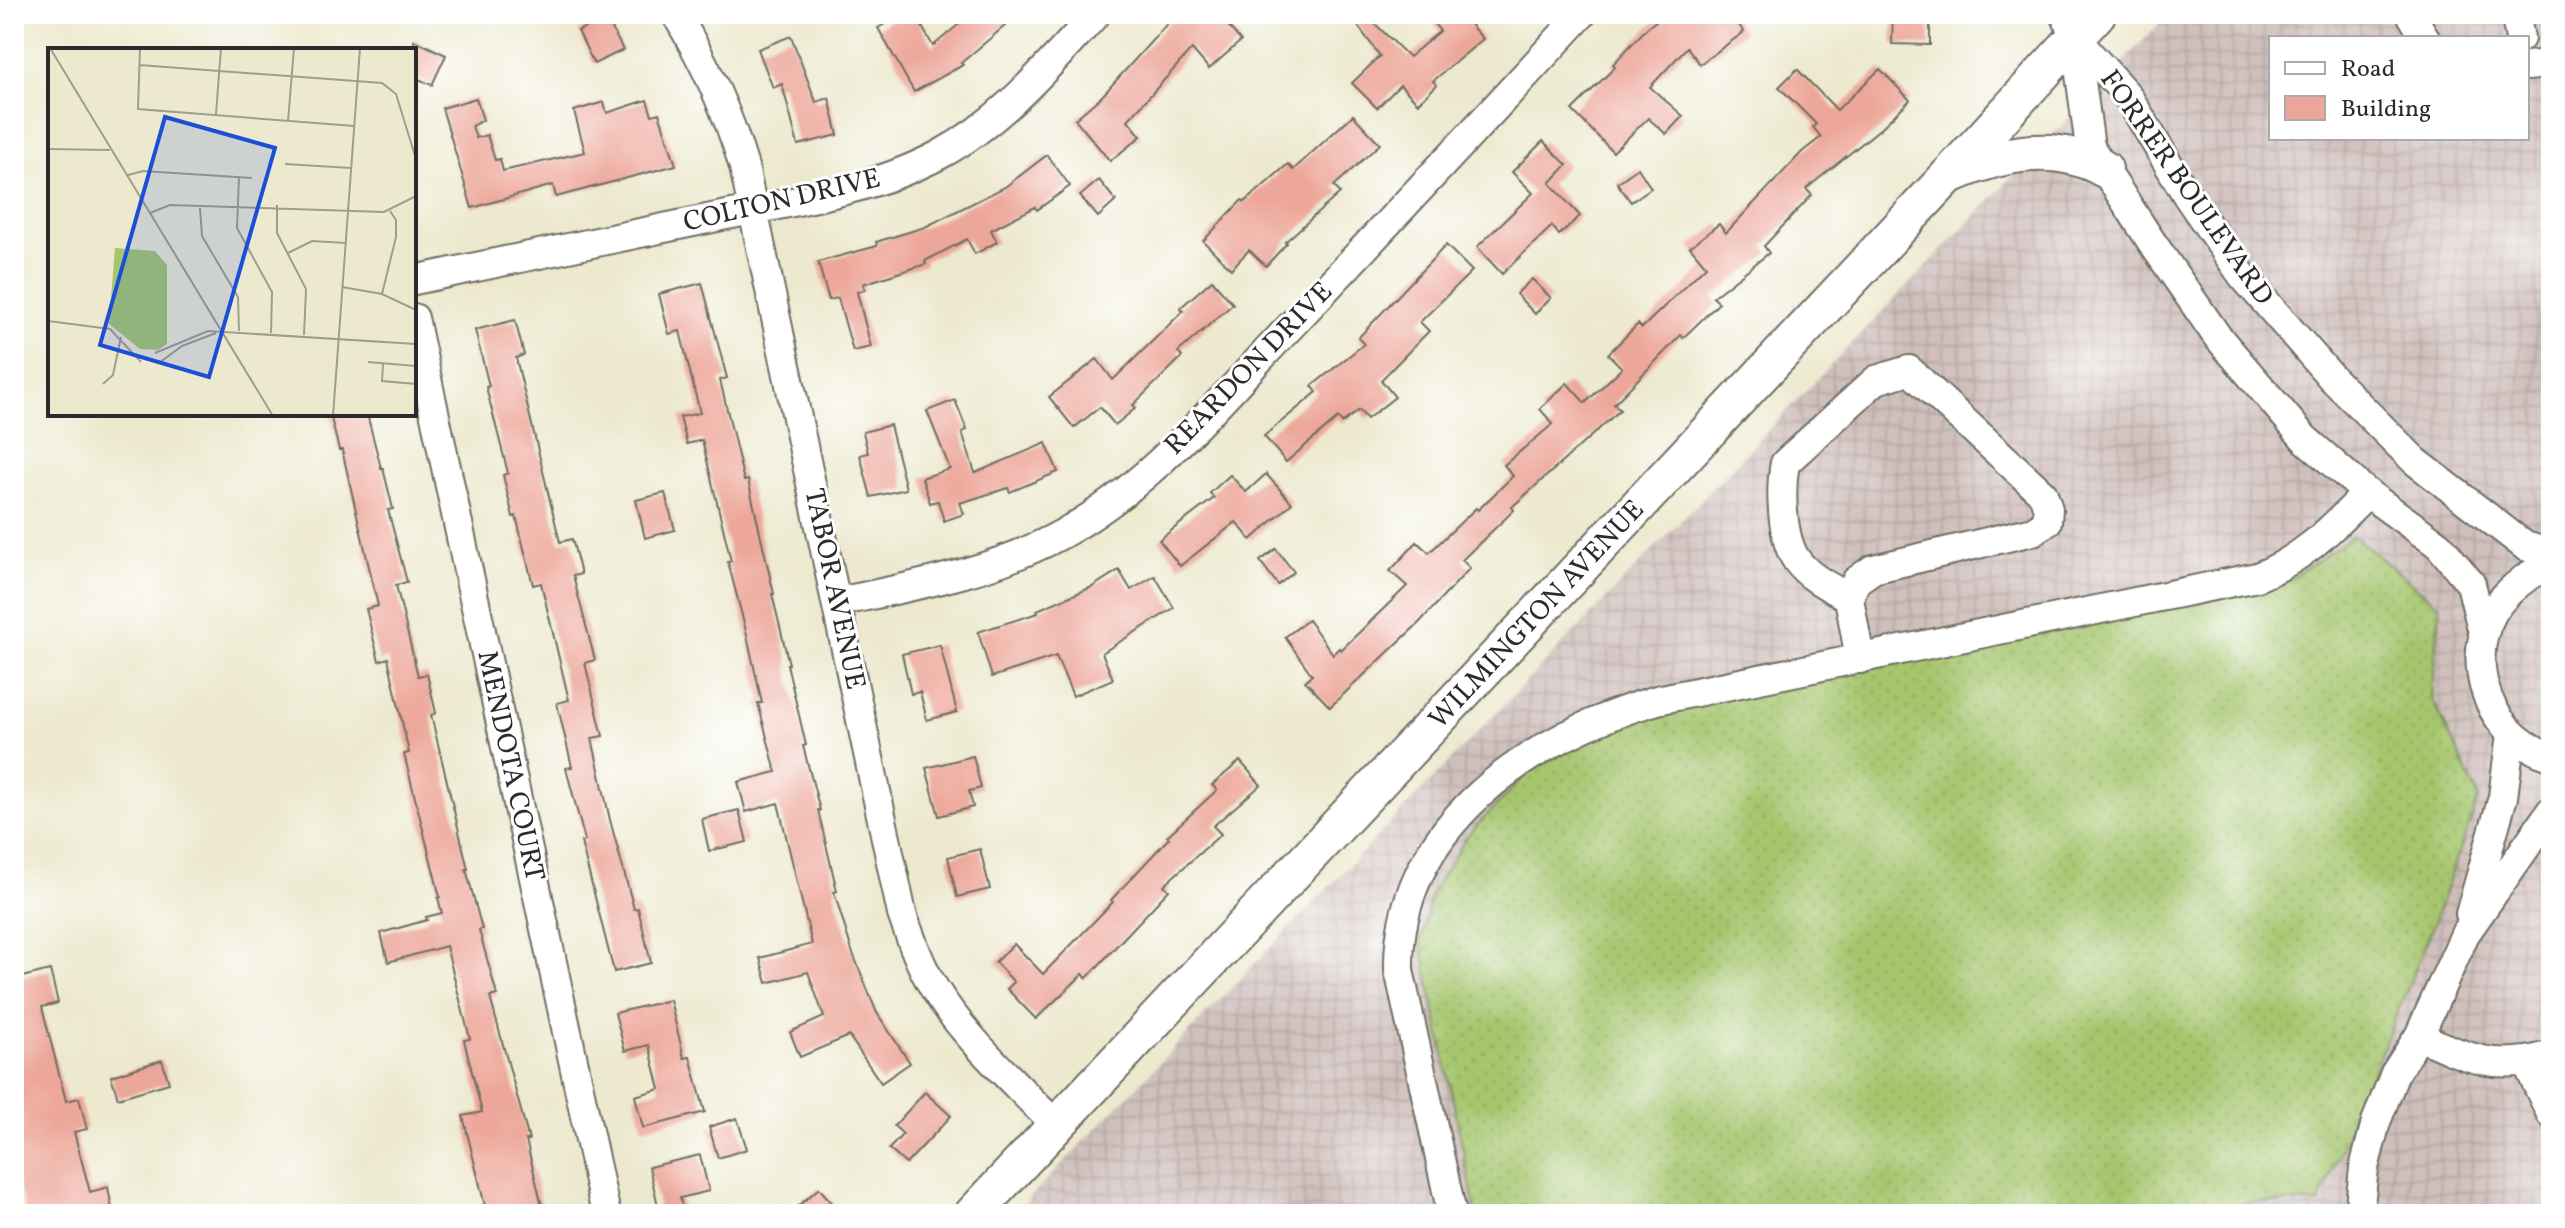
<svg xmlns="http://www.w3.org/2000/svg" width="2565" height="1228" font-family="Vollkorn,serif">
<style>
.industrial{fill:url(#industrial-grid);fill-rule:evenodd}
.grass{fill:url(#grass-dots);stroke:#68784c;stroke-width:2}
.building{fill:#eda79a}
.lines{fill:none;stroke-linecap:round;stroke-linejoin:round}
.minor-casing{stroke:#6f6e64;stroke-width:32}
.major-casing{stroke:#6f6e64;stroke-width:40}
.minor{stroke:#fff;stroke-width:28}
.major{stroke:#fff;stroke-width:36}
.labels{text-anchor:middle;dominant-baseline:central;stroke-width:6;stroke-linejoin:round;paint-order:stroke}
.street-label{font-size:28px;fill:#2b2b2b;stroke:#fff}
.inset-road{fill:none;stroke:#9f9d8d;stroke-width:2}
.view{fill:#1d4ed8;fill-opacity:0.15;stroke:#1d4ed8;stroke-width:4}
.inset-edge{fill:none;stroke:#2b2b2b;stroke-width:4}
</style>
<defs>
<pattern id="industrial-grid" width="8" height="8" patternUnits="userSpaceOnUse" patternTransform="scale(2)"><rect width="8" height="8" fill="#d0c0bc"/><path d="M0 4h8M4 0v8" fill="none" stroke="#b3a5a2"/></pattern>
<pattern id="grass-dots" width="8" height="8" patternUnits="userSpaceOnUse" patternTransform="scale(2)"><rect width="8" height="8" fill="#a6c66e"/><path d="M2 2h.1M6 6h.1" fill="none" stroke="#8faa5f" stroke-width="1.8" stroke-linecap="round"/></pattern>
</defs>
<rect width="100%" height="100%" fill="#fff"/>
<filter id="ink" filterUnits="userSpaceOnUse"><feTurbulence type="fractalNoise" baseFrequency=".0125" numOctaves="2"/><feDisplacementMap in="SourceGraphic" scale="16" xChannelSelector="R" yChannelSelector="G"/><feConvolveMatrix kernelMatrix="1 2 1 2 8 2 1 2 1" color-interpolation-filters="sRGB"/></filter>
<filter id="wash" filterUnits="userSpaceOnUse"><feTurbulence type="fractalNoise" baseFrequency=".006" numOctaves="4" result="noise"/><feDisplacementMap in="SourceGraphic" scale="32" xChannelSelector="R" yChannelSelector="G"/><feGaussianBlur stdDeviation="1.8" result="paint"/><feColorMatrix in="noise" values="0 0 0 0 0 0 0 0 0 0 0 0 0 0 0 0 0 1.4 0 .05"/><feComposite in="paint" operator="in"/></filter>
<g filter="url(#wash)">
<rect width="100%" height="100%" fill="#ede9cf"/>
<path class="industrial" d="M2169,14H2551V1214H1014ZM2271,38H2527V138H2271Z"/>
<polygon class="grass" points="2353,536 2440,606 2432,698 2479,797 2431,931 2319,1203 2254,1202 2182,1214 1476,1214 1421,942 1431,894 1467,836 1528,772 1636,714 2280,586"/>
<g id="blocks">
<g class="building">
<polygon points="902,14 915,14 933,46 971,14 1019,14 961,63 963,65 914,92 878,28"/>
<polygon points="1176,14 1218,14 1241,41 1209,69 1192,49 1128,120 1141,136 1110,161 1075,119 1103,95"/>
<polygon points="1356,14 1365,14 1409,57 1440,31 1426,14 1461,14 1483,39 1433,81 1437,85 1418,103 1400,85 1377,108 1352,83 1380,56 1352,18"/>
<polygon points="1665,14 1731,14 1744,32 1700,64 1687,47 1650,87 1683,116 1666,134 1648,118 1613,152 1572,110 1615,67 1613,64 1648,27"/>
<polygon points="1893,14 1930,14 1930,45 1892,44"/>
<polygon points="606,17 623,50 594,64 578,31"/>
<polygon points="791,36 816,102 829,98 838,135 798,145 782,84 773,88 758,49"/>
<polygon points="414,40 446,55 432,85 414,77"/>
<polygon points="1797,69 1837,110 1880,69 1910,100 1881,128 1806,189 1812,195 1764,246 1769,253 1713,297 1719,303 1683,338 1681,335 1614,404 1620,410 1512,507 1514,510 1462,560 1470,568 1419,623 1330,707 1305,681 1312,675 1285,637 1308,620 1333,654 1339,648 1341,650 1407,586 1390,571 1417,542 1429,553 1476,508 1478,510 1513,476 1504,465 1553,424 1540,409 1567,383 1585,403 1622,368 1608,354 1638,324 1642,328 1706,266 1690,247 1719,224 1726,233 1802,152 1821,137 1813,127 1816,124 1779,87"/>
<polygon points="476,98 483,120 472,126 476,138 487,135 495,160 500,159 503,171 585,152 574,111 604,102 607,113 647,100 652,115 659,113 676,165 556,197 553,185 472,208 442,108"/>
<polygon points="1353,115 1380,144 1334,186 1340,193 1285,242 1287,243 1266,266 1249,250 1231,269 1203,241 1242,200 1245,202 1288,164 1293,170"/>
<polygon points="1543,141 1567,165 1550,183 1580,216 1559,235 1552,226 1502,274 1477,247 1533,193 1512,172"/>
<polygon points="1047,155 1070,186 1037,210 1035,207 991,230 997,242 975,254 967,239 925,261 926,264 863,284 865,290 857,292 871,347 853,351 838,298 829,300 818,262 877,246 876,242 925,227 1005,187"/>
<polygon points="1638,168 1651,188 1631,202 1617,183"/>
<polygon points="1099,180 1116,201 1098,217 1080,196"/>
<polygon points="1446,245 1472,271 1420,322 1429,331 1381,380 1395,397 1367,419 1359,410 1342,423 1338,418 1286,462 1264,436 1317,392 1312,386 1364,344 1358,338"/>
<polygon points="1532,279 1551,298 1535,314 1516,294"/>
<polygon points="1212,280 1233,304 1178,352 1182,357 1133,405 1136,408 1115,425 1100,407 1074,428 1049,397 1097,359 1113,380 1183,311 1180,308"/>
<polygon points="702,283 727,378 720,380 744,481 748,480 774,594 772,594 789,664 787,664 806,745 803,746 820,810 818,810 837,891 834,892 852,951 877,1013 910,1063 881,1083 849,1036 800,1057 790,1032 824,1017 808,972 767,983 760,958 812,944 778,803 746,812 738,782 776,772 758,703 762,703 746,631 728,562 731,561 702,440 687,444 680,417 700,413 680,331 669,334 659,294"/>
<polygon points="515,320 524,355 516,358 557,530 560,542 572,539 581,574 573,576 595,660 585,663 603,736 592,738 610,820 634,909 638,908 651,963 614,972 581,842 585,841 566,768 572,767 557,703 569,700 541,583 533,585 516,516 513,517 503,475 508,473 486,387 489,386 475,330"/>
<polygon points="955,400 967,430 962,432 975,473 1046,443 1058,472 1010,492 1008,488 960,503 964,514 944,521 938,501 930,503 922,478 950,469 927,411"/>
<polygon points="330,414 367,414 381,468 383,468 393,509 388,510 407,582 396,585 418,676 427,674 436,713 431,715 468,869 466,869 482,929 479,930 497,995 490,997 529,1140 526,1140 544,1214 487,1214 463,1116 482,1112 464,1040 470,1039 446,946 388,962 381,933 427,920 426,917 442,913 438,898 440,897 404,754 409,753 388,658 379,661 366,609 378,606 342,450 339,450"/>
<polygon points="890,425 906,489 871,497 860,455 868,453 863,432"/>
<polygon points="1266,474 1292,503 1251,540 1236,522 1180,566 1159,540 1214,498 1210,493 1230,475 1246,492"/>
<polygon points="665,493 675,530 645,538 636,500"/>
<polygon points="1276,549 1294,572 1278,585 1260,561"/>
<polygon points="1119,570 1131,590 1155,576 1174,608 1102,653 1113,679 1073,696 1056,656 992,677 978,632 1038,613 1037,610 1092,587"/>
<polygon points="940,645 957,712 927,720 920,692 911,694 902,654"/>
<polygon points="973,756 981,788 969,791 973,807 939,816 926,768"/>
<polygon points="1240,761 1261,785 1213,826 1221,834 1164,885 1169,890 1109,954 1087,978 1083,974 1036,1019 1007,989 1014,982 995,962 1014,944 1043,974 1113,902 1111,900 1169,838 1167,836 1217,790 1212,785"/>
<polygon points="739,810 747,842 709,851 702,819"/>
<polygon points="980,849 990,889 957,897 948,857"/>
<polygon points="50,970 58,1003 42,1007 66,1101 79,1098 87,1129 74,1132 90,1192 108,1187 113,1214 26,1214 14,1168 14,979"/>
<polygon points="670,1000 684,1058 690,1057 705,1112 643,1128 635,1096 660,1089 649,1045 625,1051 615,1013"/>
<polygon points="162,1060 169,1083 118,1098 111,1076"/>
<polygon points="925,1092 951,1116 906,1164 889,1149 903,1134 894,1126"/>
<polygon points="737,1118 747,1149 718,1158 709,1127"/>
<polygon points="700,1155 709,1191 680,1198 684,1214 660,1214 649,1167"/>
<polygon points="819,1188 842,1214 789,1214"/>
</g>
</g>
</g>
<g filter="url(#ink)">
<use href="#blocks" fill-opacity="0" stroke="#6f6e64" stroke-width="2"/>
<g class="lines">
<defs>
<g id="minor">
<path d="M676,14C706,65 727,110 744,167L902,914C911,939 920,965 934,988C966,1040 1016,1083 1057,1127"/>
<polyline points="2065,14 2075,38 2090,147 2151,241 2217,336 2304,438 2367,493 2439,545 2471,584 2483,633"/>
<polyline points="2411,14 2425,38"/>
<polyline points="2515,14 2520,38"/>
<polyline points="2075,38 2127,95 2188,197 2242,275 2332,378 2415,461 2525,546 2551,554"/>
<polyline points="2527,66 2551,64"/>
<path d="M414,280C515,259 616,238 717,217C791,202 871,191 939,155C1002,121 1048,66 1096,14"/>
<polyline points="414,318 606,1214"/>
<path d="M2551,566C2534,570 2522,580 2509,592C2456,642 2481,736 2551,756"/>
<path d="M1849,598C1832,588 1810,578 1798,562C1781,540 1780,489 1785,463L1876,380L1909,370L2043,494L2048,509L2047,522L2033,531L1873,569L1856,581L1849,598L1860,659"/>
<path d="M838,602C914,586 993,572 1062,534C1152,484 1215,405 1285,332C1385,227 1483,121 1582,14"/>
<polyline points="2470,914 2503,797 2511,734"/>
<path d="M2419,1036C2467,1058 2497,1072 2551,1055"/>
<polyline points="2527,1063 2551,1114"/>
<path d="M1452,1214L1399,970C1396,825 1532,736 1657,700L2257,577C2305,558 2331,529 2367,493"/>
<polyline points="2359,1214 2364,1168 2376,1122 2395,1073 2419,1036 2465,934 2551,811"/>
</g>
<g id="major">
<path d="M1953,174C2001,153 2056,141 2104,169"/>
<polyline points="973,1214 1948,176 2097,14"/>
</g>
</defs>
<use href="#minor" class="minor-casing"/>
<use href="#major" class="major-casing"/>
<use href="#minor" class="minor"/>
<use href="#major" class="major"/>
</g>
</g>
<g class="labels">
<g class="street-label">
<text transform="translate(2186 188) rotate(55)">FORRER BOULEVARD</text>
<text transform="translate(782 201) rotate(-13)">COLTON DRIVE</text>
<text transform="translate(1249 369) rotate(-46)">REARDON DRIVE</text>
<text transform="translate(834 589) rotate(78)">TABOR AVENUE</text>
<text transform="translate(1537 615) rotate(-47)">WILMINGTON AVENUE</text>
<text transform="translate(510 766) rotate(78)">MENDOTA COURT</text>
</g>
</g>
<g transform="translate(48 48)">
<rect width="368" height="368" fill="#ede9cf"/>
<path d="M67,200L107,203L119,217V296L110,302L92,301L61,276Z" fill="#a6c66e"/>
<path class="inset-road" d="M2,0L225,368M92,0L90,61L306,78M91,17L334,35L348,46L368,111M168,66L173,0M240,73L246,0M0,101L62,102M237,116L303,120M80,127L95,123L204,130M191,129L189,180L224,244L223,285M229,157V185L258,241L256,287M152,160L154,188L190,249L191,283M102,165L122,157L336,164L368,148M240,205L264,193L298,195M294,239L334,246L368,262M334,246L348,189V172L342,163M0,273L62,281L93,314M107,305L160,283L368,296M320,314L368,318M111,315L134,298L168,285M335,316L334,333L368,336M55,336L65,327L73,289M285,368L312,0"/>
<path class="view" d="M117,69L227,100L161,329L52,297Z"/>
<rect width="368" height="368" class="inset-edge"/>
</g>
<rect width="2565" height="1228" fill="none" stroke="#fff" stroke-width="48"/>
<rect x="2269" y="36" width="260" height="104" fill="#ffffff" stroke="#aaaaaa" stroke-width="2"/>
<rect x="2285" y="62" width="40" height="12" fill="#ffffff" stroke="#aaaaaa" stroke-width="2"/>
<text x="2341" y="76" font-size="24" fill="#2b2b2b">Road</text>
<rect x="2285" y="96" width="40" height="24" fill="#eda79a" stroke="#aaaaaa" stroke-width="2"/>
<text x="2341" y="116" font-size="24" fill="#2b2b2b">Building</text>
</svg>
